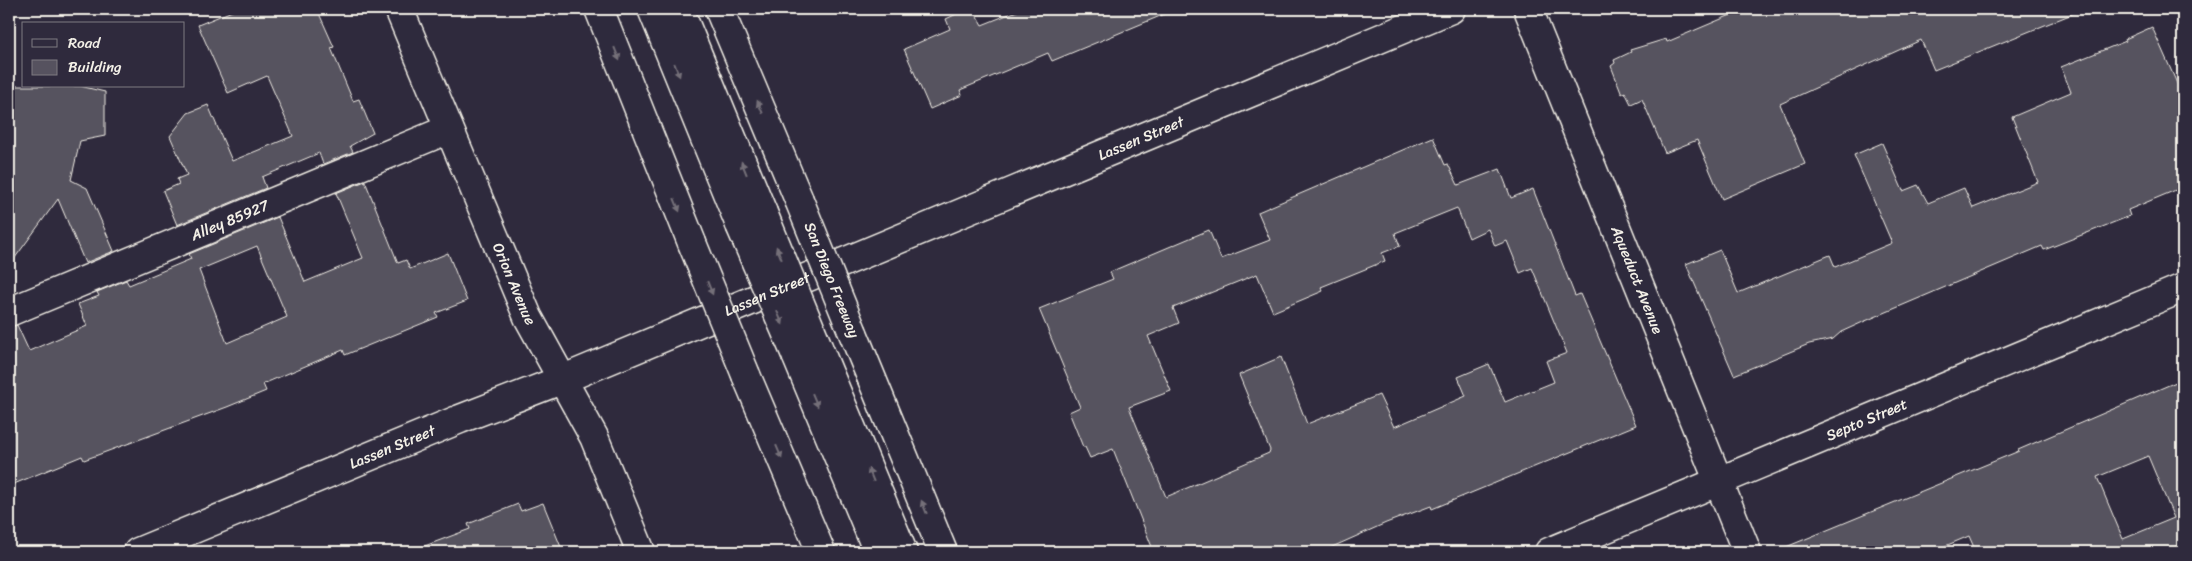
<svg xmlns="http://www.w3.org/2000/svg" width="2192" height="561" font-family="Sriracha,sans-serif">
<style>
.building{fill:#56525f;stroke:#f4f1e8;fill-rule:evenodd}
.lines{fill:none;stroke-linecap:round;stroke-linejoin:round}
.minor-casing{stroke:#f4f1e8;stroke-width:31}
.major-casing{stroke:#f4f1e8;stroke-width:31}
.highway-casing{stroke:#f4f1e8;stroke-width:31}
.minor{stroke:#2f2a3d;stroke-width:28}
.major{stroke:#2f2a3d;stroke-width:28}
.highway{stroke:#2f2a3d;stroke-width:28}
.highway-bridge-casing{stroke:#f4f1e8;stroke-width:31;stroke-linecap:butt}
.highway-bridge{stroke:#2f2a3d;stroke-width:28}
.oneway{fill:#747079}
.labels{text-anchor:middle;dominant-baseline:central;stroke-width:4.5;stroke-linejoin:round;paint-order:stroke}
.street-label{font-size:15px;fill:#f4f1e8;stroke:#2f2a3d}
</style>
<rect width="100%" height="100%" fill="#2f2a3d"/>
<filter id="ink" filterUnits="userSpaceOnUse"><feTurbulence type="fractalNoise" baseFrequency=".02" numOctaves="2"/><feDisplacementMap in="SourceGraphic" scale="10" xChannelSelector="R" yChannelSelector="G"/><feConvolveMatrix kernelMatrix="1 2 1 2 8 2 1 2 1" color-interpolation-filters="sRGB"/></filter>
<g filter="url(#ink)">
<g class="building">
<polygon points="237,9 317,9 334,47 331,48 353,101 359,99 373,133 350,146 353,152 323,164 319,153 262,177 266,188 177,225 163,191 179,184 177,179 187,175 170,136 188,113 208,105 232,161 293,136 267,76 228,93 198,25"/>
<polygon points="967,9 973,9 982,25 1022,9 1177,9 1052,61 1048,53 960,90 962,95 930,109 904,49 950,29 946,19"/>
<polygon points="1745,9 2082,9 2082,10 1934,70 1921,40 1780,104 1805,164 1722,199 1697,140 1665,153 1642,99 1631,104 1625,92 1622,94 1611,66 1615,63 1614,60 1631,52 1630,50 1666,39 1667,42"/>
<polygon points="2152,27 2183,97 2183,187 2128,210 2130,216 2044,250 2042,246 1863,322 1841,332 1833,339 1809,344 1734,375 1686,264 1720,250 1738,293 1830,255 1835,267 1892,243 1854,155 1882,143 1903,191 1918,185 1928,203 1964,188 1973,208 2038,182 2012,117 2071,92 2061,67 2126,41 2125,39"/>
<polygon points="9,86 80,86 105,92 105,136 80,141 71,180 87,188 114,251 85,263 58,199 9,266"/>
<path d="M1433,137L1445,165L1448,164L1458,185L1500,169L1511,198L1533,189L1575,296L1580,294L1636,425L1432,509L1431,506L1386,523L1321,552H1154L1113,449L1090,458L1085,447H1083L1069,412L1080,407L1039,309L1113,279L1110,272L1209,230L1221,259L1270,240L1258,212ZM1457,208L1469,238L1488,229L1495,246L1507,241L1520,273L1532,268L1567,353L1546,361L1554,382L1505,402L1489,364L1458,377L1466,396L1394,427L1379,395L1307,424L1281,357L1239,375L1270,450L1269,453L1166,497L1129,407L1171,391L1148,336L1179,323L1173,308L1257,274L1273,312L1323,291L1321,287L1385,261L1382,253L1400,246L1395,233Z"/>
<path d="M365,181L398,263L406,260L410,269L448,253L467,301L436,313L438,317L345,355L343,350L263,384L266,391L227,407L84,460L82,456L9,486V327L17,325L29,351L87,326L78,304L99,296L97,292L126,280L129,285L191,259L189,254L278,217L305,282L363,258L336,193ZM257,246L287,317L227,343L199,270Z"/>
<path d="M2183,379V552H1976L1969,536L1931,552H1774L2019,451L2018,450ZM2148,456L2174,518L2123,539L2097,477Z"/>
<polygon points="543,503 563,552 415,552 414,550 470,529 468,524 518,504 521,511"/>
</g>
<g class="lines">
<defs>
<g id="minor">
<path id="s1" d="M399,9L528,317L594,437L641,552"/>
<path id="s2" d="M1528,9L1747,552"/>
<path id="s3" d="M9,312L449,129"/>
<path id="s4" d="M1549,552L2183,288"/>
</g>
<g id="major">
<path id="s5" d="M138,552L460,419L561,380L1451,9"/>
</g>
<g id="highway">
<polyline points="599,9 692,243"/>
<polyline points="652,9 740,225"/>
<polyline points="679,9 763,213"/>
<polyline points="719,9 799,200"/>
<polyline points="853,333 943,552"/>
<polyline points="818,347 903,552"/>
<polyline points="796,355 878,552"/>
<polyline points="746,375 821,552"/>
</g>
</defs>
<use href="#minor" class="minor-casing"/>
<use href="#major" class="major-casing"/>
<use href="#highway" class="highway-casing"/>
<use href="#minor" class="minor"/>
<use href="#major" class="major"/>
<use href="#highway" class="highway"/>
<defs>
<g id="highway-bridge">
<polyline points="799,200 853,333"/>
<polyline points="763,213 818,347"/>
<polyline points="740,225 796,355"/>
<polyline points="692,243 746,375"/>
</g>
</defs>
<use href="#highway-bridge" class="highway-bridge-casing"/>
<use href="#highway-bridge" class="highway-bridge"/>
</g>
<defs><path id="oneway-solid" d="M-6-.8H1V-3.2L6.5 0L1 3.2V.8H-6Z" transform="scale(1.25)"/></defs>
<g class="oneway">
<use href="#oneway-solid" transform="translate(617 54) rotate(68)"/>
<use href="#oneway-solid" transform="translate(677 70) rotate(68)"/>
<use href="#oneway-solid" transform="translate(760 107) rotate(-113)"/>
<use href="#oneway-solid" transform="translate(744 168) rotate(-112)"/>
<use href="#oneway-solid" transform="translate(677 205) rotate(68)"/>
<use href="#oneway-solid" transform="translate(779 253) rotate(-112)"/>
<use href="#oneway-solid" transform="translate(710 288) rotate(68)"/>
<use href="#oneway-solid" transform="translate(780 318) rotate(67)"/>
<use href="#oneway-solid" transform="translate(815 400) rotate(67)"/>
<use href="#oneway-solid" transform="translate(779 452) rotate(67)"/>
<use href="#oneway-solid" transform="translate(871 475) rotate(-112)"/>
<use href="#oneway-solid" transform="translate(924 507) rotate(-112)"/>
</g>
</g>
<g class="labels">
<g class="street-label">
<text stroke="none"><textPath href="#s5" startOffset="1085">Lassen Street</textPath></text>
<text stroke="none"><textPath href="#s3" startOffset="239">Alley 85927</textPath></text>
<text transform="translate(832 280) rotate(68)">San Diego Freeway</text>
<text stroke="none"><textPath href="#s2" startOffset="292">Aqueduct Avenue</textPath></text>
<text stroke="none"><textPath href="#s1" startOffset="298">Orion Avenue</textPath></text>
<text stroke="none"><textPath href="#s5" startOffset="680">Lassen Street</textPath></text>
<text stroke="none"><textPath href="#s4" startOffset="344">Septo Street</textPath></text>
<text stroke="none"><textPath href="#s5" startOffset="275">Lassen Street</textPath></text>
</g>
</g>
<rect width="2192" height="561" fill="none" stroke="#2f2a3d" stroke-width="30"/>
<rect x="15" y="15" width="2162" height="531" fill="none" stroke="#f4f1e8" stroke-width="2" filter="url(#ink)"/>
<rect x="22" y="22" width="162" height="65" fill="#2f2a3d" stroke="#7e7a81"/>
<rect x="32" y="39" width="25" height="8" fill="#2f2a3d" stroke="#7e7a81"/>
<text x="68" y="48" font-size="15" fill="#f4f1e8">Road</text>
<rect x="32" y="60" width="25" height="15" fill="#56525f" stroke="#7e7a81"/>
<text x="68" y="72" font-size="15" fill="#f4f1e8">Building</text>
</svg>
